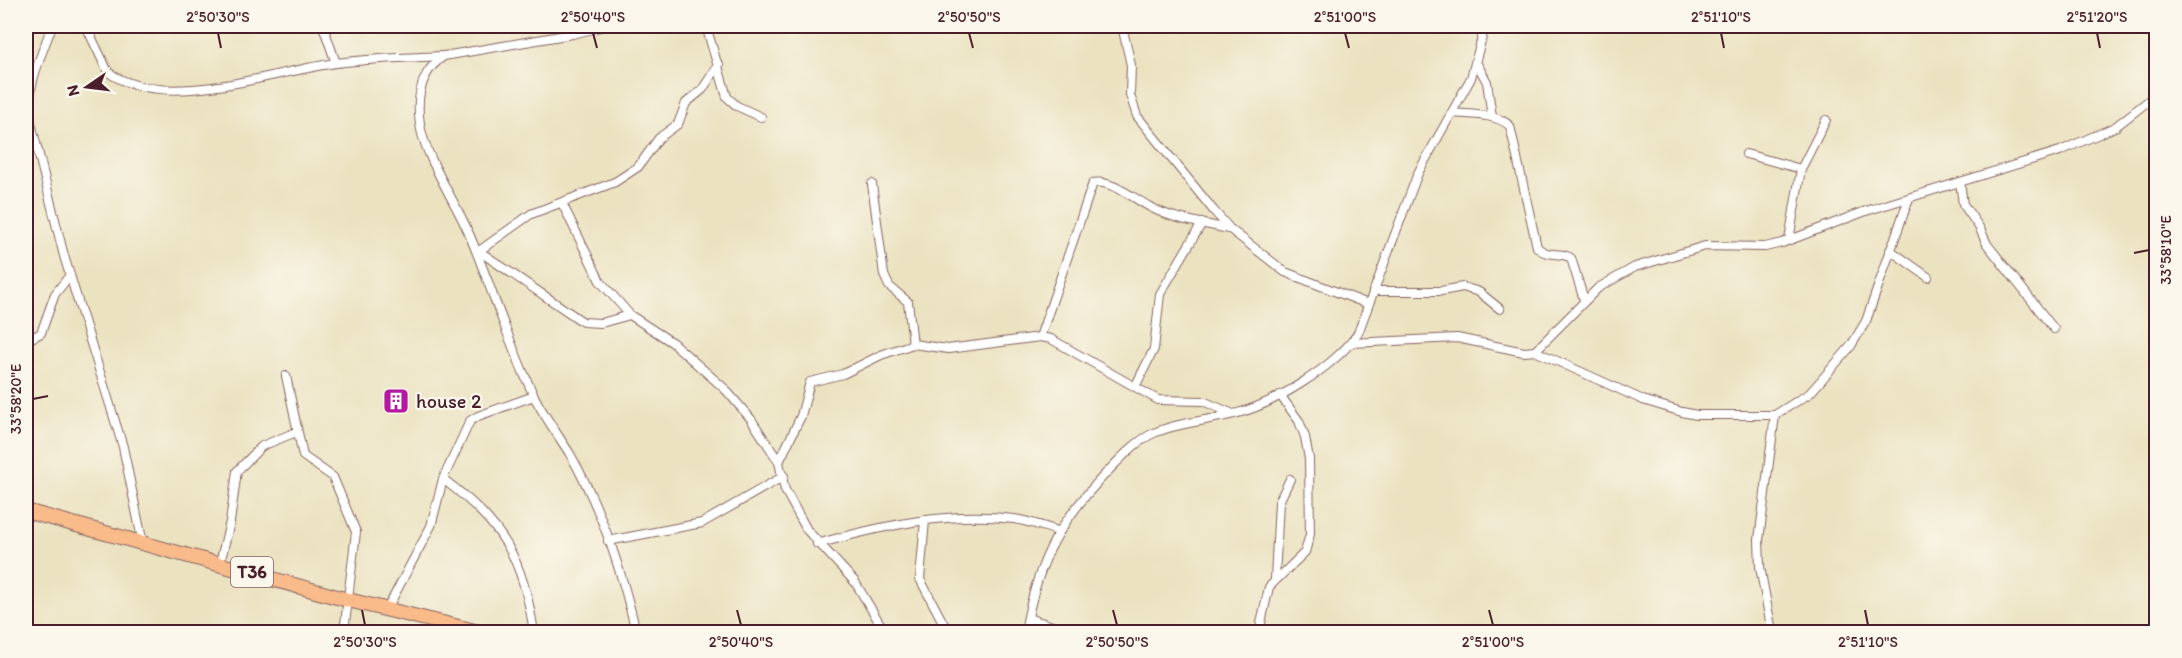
<svg xmlns="http://www.w3.org/2000/svg" width="2182" height="658" font-family="Itim,sans-serif">
<style>
.lines{fill:none;stroke-linecap:round;stroke-linejoin:round}
.minor-casing{stroke:#82635f;stroke-width:10}
.trunk-casing{stroke:#82635f;stroke-width:16}
.minor{stroke:#fff;stroke-width:8}
.trunk{stroke:#fabb8b;stroke-width:14}
.ticks{fill:none;stroke:#4a1f2b;stroke-width:2}
.labels{text-anchor:middle;dominant-baseline:central;stroke-width:4.5;stroke-linejoin:round;paint-order:stroke}
.shield{fill:#fbf7ec;stroke:#7f6065;stroke-width:1.5}
.shield-label{font-size:18px;font-weight:bold;fill:#4a1f2b}
.poi-label{font-size:20px;fill:#4a1f2b;stroke:#fbf7ec;text-anchor:start}
.neatline{fill:none;stroke:#4a1f2b;stroke-width:2}
.ticks-label{font-size:15px;text-anchor:middle;fill:#4a1f2b}
</style>
<rect width="100%" height="100%" fill="#fbf7ec"/>
<filter id="ink" filterUnits="userSpaceOnUse"><feTurbulence type="fractalNoise" baseFrequency=".0167" numOctaves="2"/><feDisplacementMap in="SourceGraphic" scale="12" xChannelSelector="R" yChannelSelector="G"/><feConvolveMatrix kernelMatrix="1 2 1 2 8 2 1 2 1" color-interpolation-filters="sRGB"/></filter>
<filter id="wash" filterUnits="userSpaceOnUse"><feTurbulence type="fractalNoise" baseFrequency=".008" numOctaves="4" result="noise"/><feDisplacementMap in="SourceGraphic" scale="24" xChannelSelector="R" yChannelSelector="G"/><feGaussianBlur stdDeviation="1.35" result="paint"/><feColorMatrix in="noise" values="0 0 0 0 0 0 0 0 0 0 0 0 0 0 0 0 0 1.4 0 .05"/><feComposite in="paint" operator="in"/></filter>
<g filter="url(#wash)">
<rect width="100%" height="100%" fill="#ebe2c0"/>
</g>
<g filter="url(#ink)">
<g class="lines">
<defs>
<g id="minor">
<path d="M52,26C41,56 26,87 30,119L64,256L123,447L143,544"/>
<path d="M86,26L108,72C164,113 274,71 336,63C371,58 407,58 442,56"/>
<polyline points="323,26 336,63"/>
<path d="M605,26L572,34L444,56C421,71 416,97 420,124C424,156 457,204 470,236C492,289 509,344 534,396C544,416 558,435 570,454C601,508 622,572 636,632"/>
<polyline points="706,26 727,97 737,106 761,117"/>
<polyline points="1122,26 1131,65 1130,95 1137,116 1214,211 1230,229 1285,272 1368,304"/>
<polyline points="1476,62 1487,82 1492,117"/>
<path d="M1453,113C1472,115 1495,113 1510,126L1537,247C1547,258 1561,251 1571,258L1584,300"/>
<polyline points="1746,154 1801,169"/>
<polyline points="1960,182 1963,204 1979,227 1987,244 2054,329"/>
<polyline points="872,184 884,275 889,286 908,302 913,344"/>
<polyline points="562,203 600,281 630,315 673,343 725,389 751,419 779,462 785,490 807,530 855,582 885,632"/>
<polyline points="1789,240 1801,169 1826,120"/>
<polyline points="476,249 583,322 601,323 630,315"/>
<polyline points="1890,250 1928,277"/>
<polyline points="479,251 531,214 615,182 638,167 659,138 678,124 686,103 702,90 719,64"/>
<polyline points="1373,291 1441,291 1463,287 1479,292 1500,309"/>
<path d="M1040,337L1093,183C1111,179 1136,200 1152,208C1175,220 1203,223 1228,229"/>
<polyline points="26,341 41,333 55,294 70,275"/>
<polyline points="1351,343 1457,338 1524,352 1535,351 1598,288 1635,267 1705,246 1765,247 1782,243 1866,211 2060,151 2115,127 2156,95"/>
<polyline points="1535,351 1643,400 1682,412 1697,415 1775,415 1810,393 1851,346 1866,321 1909,198"/>
<polyline points="286,376 303,456 333,477 356,532 344,632"/>
<polyline points="1135,387 1154,349 1160,294 1202,223"/>
<polyline points="779,462 801,416 810,382 843,374 881,355 913,344 948,349 1040,337 1051,339 1158,400 1203,401 1233,414"/>
<path d="M443,479C504,525 522,557 534,632"/>
<polyline points="925,520 920,579 948,632"/>
<polyline points="608,541 702,523 784,476"/>
<path d="M817,544C881,526 947,511 1014,519C1029,521 1044,527 1058,531"/>
<polyline points="220,563 230,522 237,471 262,446 296,432"/>
<polyline points="1275,579 1279,502 1290,479"/>
<polyline points="387,609 431,526 443,479 470,421 478,416 534,396"/>
<polyline points="1028,618 1071,632"/>
<path d="M1025,632C1038,558 1060,520 1112,467C1124,455 1138,440 1154,433C1179,422 1208,421 1234,414C1273,405 1336,366 1358,333L1418,173L1471,78L1485,26"/>
<polyline points="1259,632 1269,587 1305,552 1310,534 1309,459 1305,437 1299,421 1280,395"/>
<polyline points="1772,632 1760,567 1759,540 1775,415"/>
</g>
<polyline id="trunk" points="26,511 348,600 479,632"/>
</defs>
<use href="#minor" class="minor-casing"/>
<use href="#trunk" class="trunk-casing"/>
<use href="#minor" class="minor"/>
<use href="#trunk" class="trunk"/>
</g>
</g>
<path class="ticks" d="M218,33L221,48M593,33L597,48M969,33L973,48M1345,33L1349,48M1721,33L1724,48M2097,33L2100,48M2134,253L2149,250M33,399L48,396M362,610L365,625M737,610L741,625M1113,610L1117,625M1489,610L1493,625M1865,610L1868,625"/>
<defs>
<symbol id="building-square" viewBox="-11 -11 22 22"><rect x="-9" y="-9" width="18" height="18" rx="4" fill="#b5179e" stroke="#fbf7ec"/><path d="M-4-6H4V6H1V3H-1V6H-4ZM-2.5-4.3h1.7v1.8h-1.7ZM.8-4.3h1.7v1.8H.8ZM-2.5-1h1.7V.8h-1.7ZM.8-1h1.7V.8H.8Z" fill="#fff"/></symbol>
</defs>
<g fill-rule="evenodd">
<use href="#building-square" x="381" y="386" width="30" height="30"/>
</g>
<g class="labels">
<rect class="shield" x="231" y="557" width="42" height="30" rx="4.5"/>
<g class="shield-label">
<text x="252" y="572">T36</text>
</g>
<g class="poi-label">
<text x="416" y="401">house 2</text>
</g>
</g>
<rect width="2182" height="658" fill="none" stroke="#fbf7ec" stroke-width="66"/>
<g transform="translate(87 87) rotate(256)" stroke="#fbf7ec" stroke-width="4.5" paint-order="stroke">
<path d="M0-4.5L10 22L0 15L-10 22Z" fill="#4a1f2b"/>
<text y="-9" font-size="16" font-weight="bold" text-anchor="middle" fill="#4a1f2b">N</text>
</g>
<rect x="33" y="33" width="2116" height="592" class="neatline"/>
<g class="ticks-label">
<text x="218" y="22">2°50'30"S</text>
<text x="593" y="22">2°50'40"S</text>
<text x="969" y="22">2°50'50"S</text>
<text x="1345" y="22">2°51'00"S</text>
<text x="1721" y="22">2°51'10"S</text>
<text x="2097" y="22">2°51'20"S</text>
<text transform="translate(2166 250) rotate(-90)" y="5">33°58'10"E</text>
<text transform="translate(16 399) rotate(-90)" y="5">33°58'20"E</text>
<text x="365" y="647">2°50'30"S</text>
<text x="741" y="647">2°50'40"S</text>
<text x="1117" y="647">2°50'50"S</text>
<text x="1493" y="647">2°51'00"S</text>
<text x="1868" y="647">2°51'10"S</text>
</g>
</svg>
